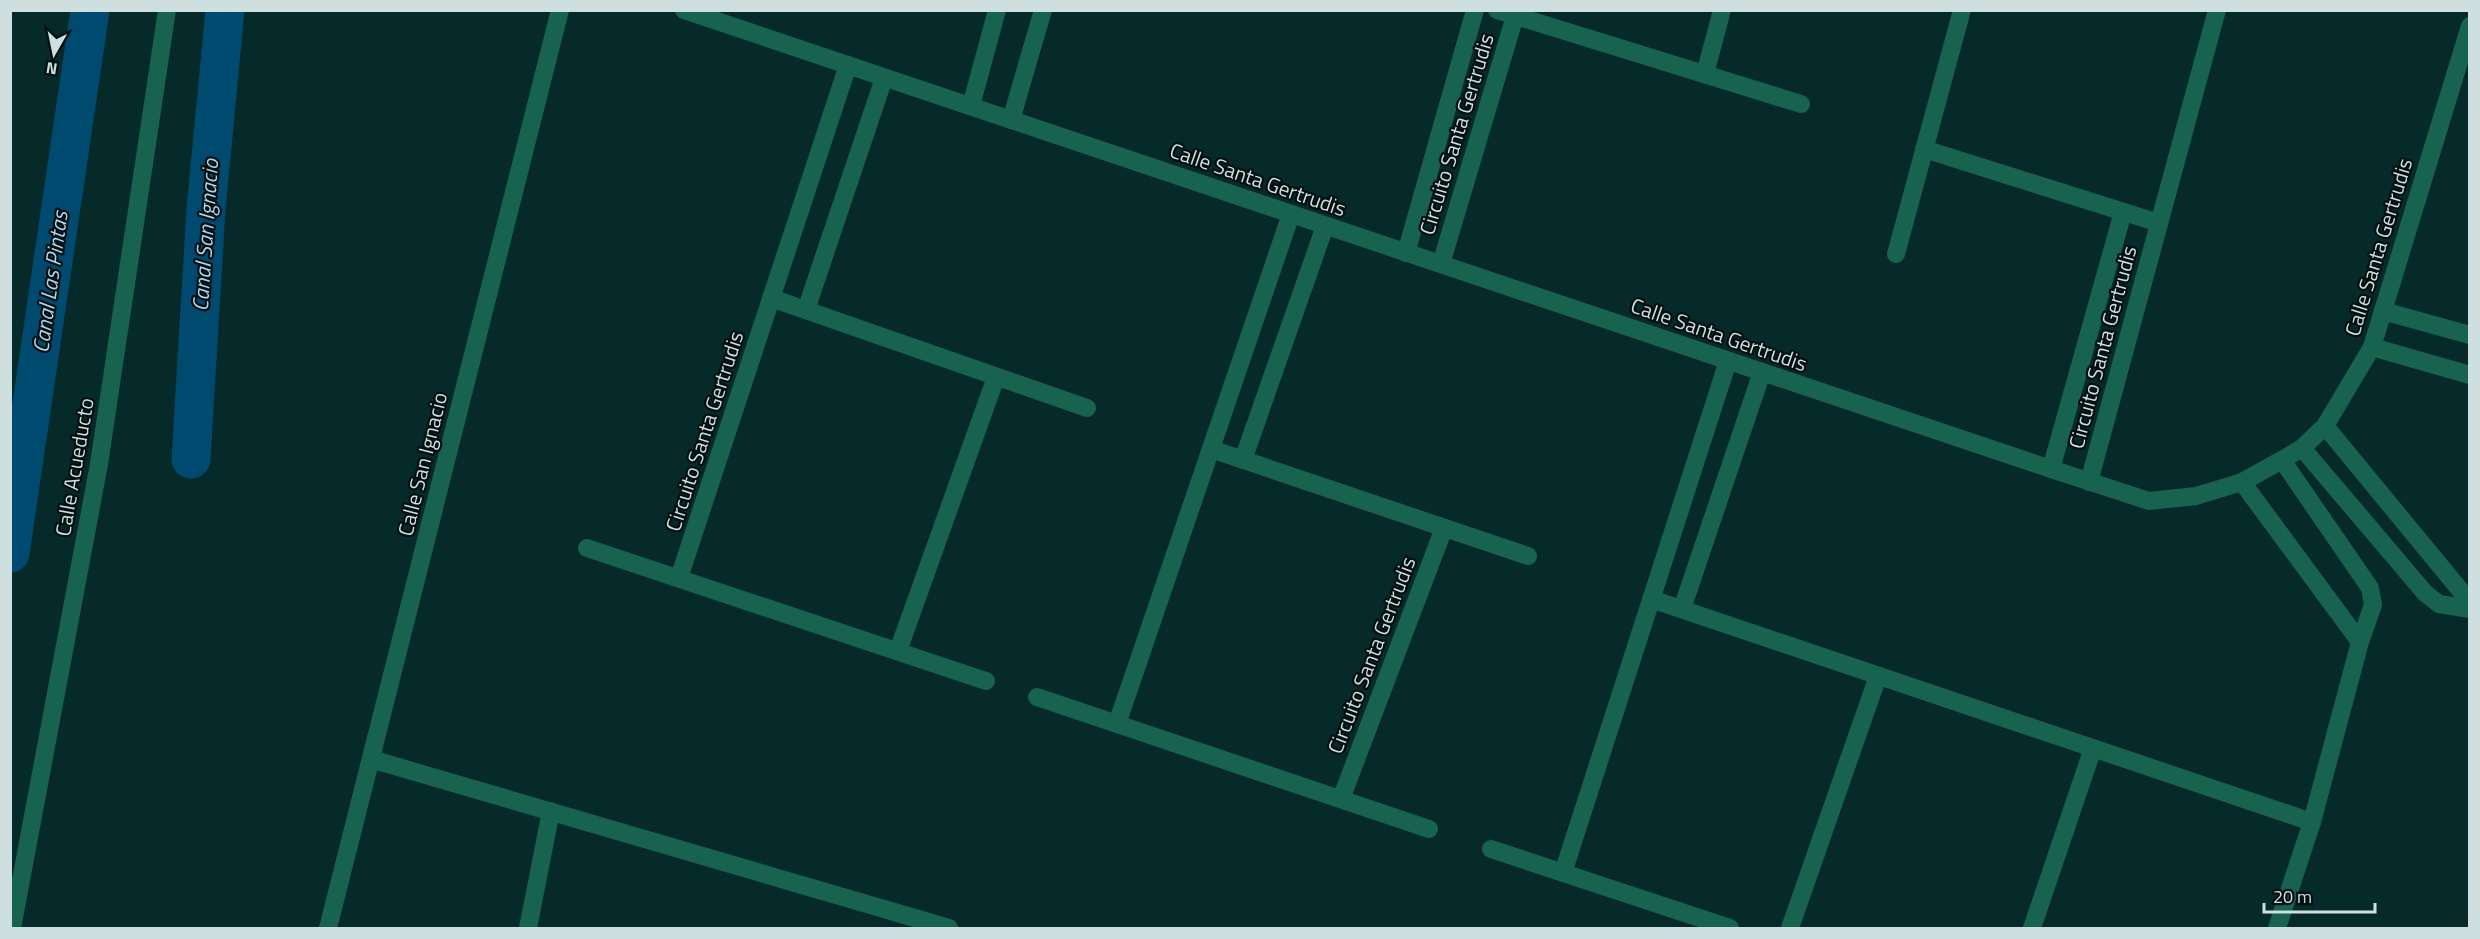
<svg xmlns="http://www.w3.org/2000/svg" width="2480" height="939" font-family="'Titillium Web',sans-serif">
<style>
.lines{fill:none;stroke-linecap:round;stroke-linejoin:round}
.canal{stroke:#014a6f;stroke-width:39}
.minor{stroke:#186250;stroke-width:18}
.labels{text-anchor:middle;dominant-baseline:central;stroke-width:4.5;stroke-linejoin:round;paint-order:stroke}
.street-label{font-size:21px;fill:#cddfdf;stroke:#041010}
.water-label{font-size:22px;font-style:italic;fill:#aed4f0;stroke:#041010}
</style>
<rect width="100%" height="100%" fill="#062a2a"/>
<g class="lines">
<g class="canal">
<polyline points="191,459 206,209 225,10"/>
<polyline points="10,553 90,10"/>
</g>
<g class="minor">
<polyline points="684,10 2051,469 2149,501 2196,496 2242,482 2282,460 2302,448 2325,426 2372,347 2470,26"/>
<polyline points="1497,10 1801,104"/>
<polyline points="1705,74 1722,10"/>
<polyline points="971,106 997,10"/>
<polyline points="1011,120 1043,10"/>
<polyline points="1924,149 2159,223"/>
<polyline points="1406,253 1475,10"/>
<polyline points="1896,254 1962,10"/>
<polyline points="1441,264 1515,16"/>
<polyline points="771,298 1087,408"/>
<polyline points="806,310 884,78"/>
<polyline points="2383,311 2470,335"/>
<polyline points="2372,347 2470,375"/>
<polyline points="2325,426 2470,602"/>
<polyline points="2302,448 2425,593 2439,604 2470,609"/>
<polyline points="1211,449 1528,556"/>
<polyline points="1243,460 1325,226"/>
<polyline points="2051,469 2123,212"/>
<polyline points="2089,482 2217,10"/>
<polyline points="2242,482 2360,642"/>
<polyline points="587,548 986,681"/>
<polyline points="679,578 848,65"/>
<polyline points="1651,599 2312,822"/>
<polyline points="1682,609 1762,372"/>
<polyline points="898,651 996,377"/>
<polyline points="1037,697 1429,829"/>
<polyline points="1117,724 1291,214"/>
<polyline points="371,759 949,928"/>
<polyline points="1341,799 1444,528"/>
<polyline points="1491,849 1730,928"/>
<polyline points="1563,873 1728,361"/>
<polyline points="12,928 99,464 167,10"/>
<polyline points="328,928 560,10"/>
<polyline points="528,928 551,811"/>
<polyline points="1790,928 1878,676"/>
<polyline points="2032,928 2093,748"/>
<polyline points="2277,928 2312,822 2360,642 2373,605 2370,588 2282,460"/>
</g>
</g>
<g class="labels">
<g class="street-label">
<text transform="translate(1456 134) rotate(-73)">Circuito Santa Gertrudis</text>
<text transform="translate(1258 179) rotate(19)">Calle Santa Gertrudis</text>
<text transform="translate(2378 247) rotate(-73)">Calle Santa Gertrudis</text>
<text transform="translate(1719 334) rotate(19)">Calle Santa Gertrudis</text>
<text transform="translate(2102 347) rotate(-75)">Circuito Santa Gertrudis</text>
<text transform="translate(704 431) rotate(-72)">Circuito Santa Gertrudis</text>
<text transform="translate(422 464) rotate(-76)">Calle San Ignacio</text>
<text transform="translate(74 467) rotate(-80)">Calle Acueducto</text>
<text transform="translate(1371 655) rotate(-69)">Circuito Santa Gertrudis</text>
</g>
<g class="water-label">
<text transform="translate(205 235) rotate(-86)">Canal San Ignacio</text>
<text transform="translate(50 282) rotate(-82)">Canal Las Pintas</text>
</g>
</g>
<rect width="2480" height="939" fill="none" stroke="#cddfdf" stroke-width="24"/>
<g transform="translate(54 54) rotate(189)" stroke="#041010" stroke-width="4.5" paint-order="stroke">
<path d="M0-4.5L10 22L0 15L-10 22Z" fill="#cddfdf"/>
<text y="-9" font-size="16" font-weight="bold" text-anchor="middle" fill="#cddfdf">N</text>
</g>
<path d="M2264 903v9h111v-9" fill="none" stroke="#cddfdf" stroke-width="3"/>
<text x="2273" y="903" font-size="18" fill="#cddfdf" stroke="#041010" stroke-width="4.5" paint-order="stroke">20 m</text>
</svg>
